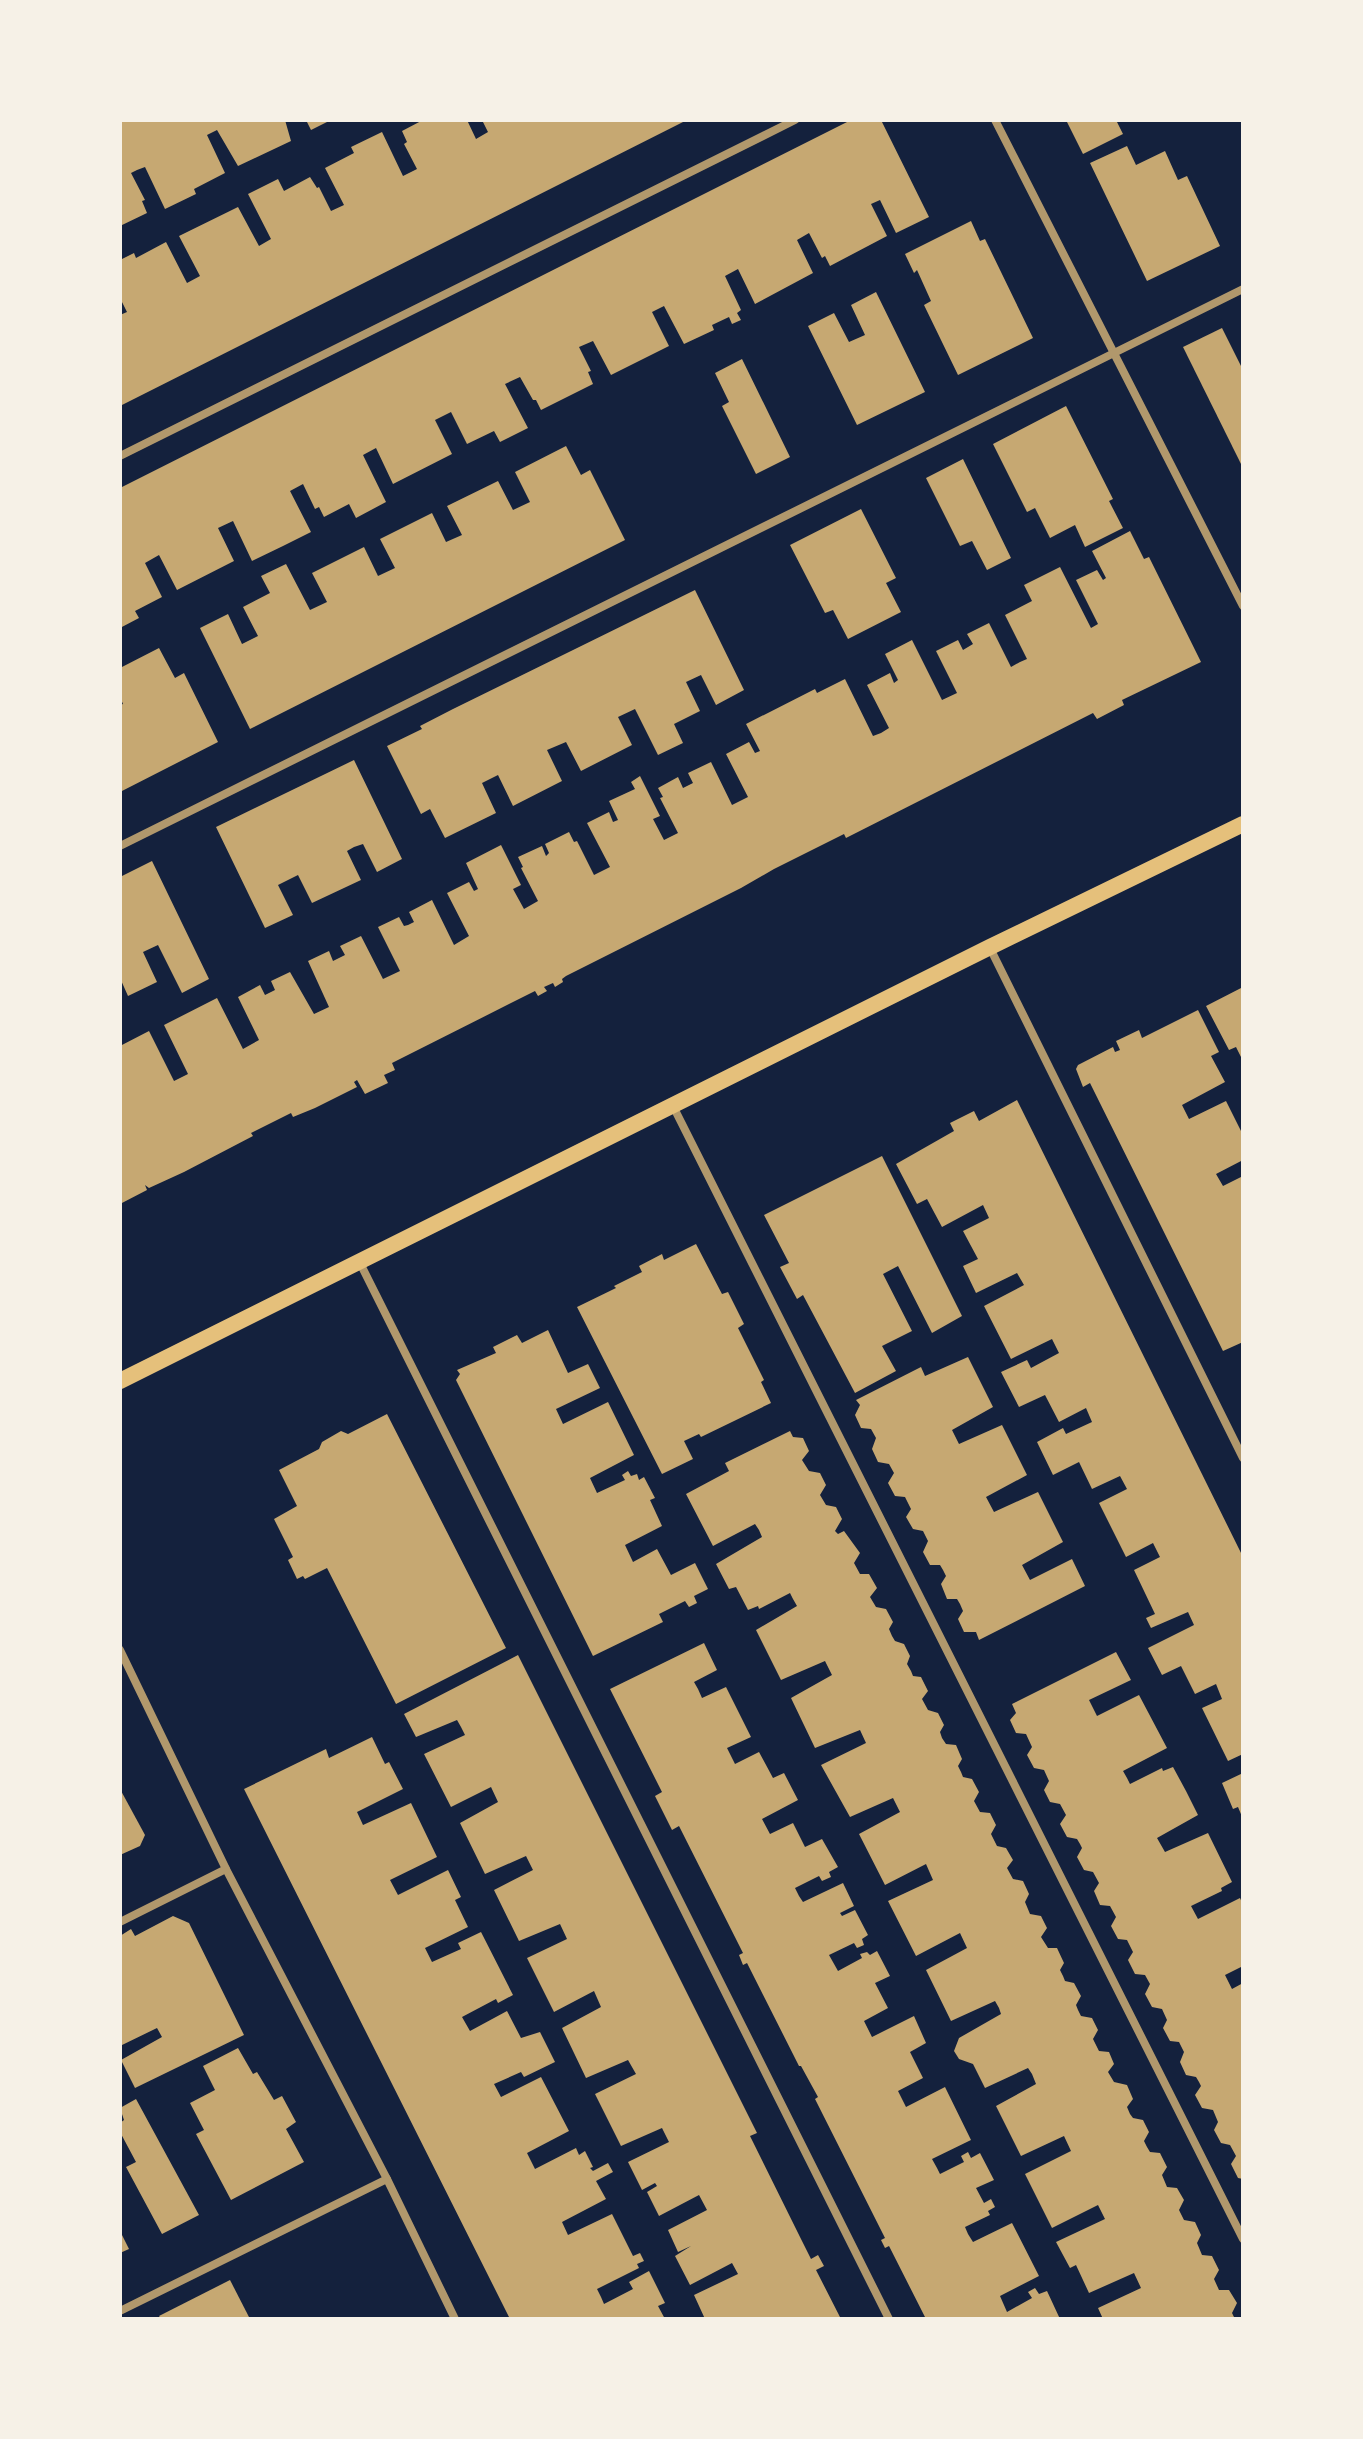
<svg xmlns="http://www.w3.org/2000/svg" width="1363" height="2439" font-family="'Archivo Narrow',sans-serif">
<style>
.building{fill:#c6a872}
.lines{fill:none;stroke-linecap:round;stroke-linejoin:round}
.minor{stroke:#b1986c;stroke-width:8}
.secondary{stroke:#e5c07b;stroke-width:16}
</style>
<rect width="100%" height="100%" fill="#14213d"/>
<g class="building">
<polygon points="120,120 285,120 291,141 238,166 217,130 207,135 225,173 194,189 196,194 165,209 145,167 137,170 131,173 145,200 142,201 147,213 120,226"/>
<polygon points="306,120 331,120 311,130"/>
<polygon points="423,120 467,120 476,139 488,132 482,120 687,120 120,406 120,315 127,312 120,298 120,260 134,253 136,258 166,242 187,283 200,276 179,236 238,207 259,246 271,239 248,194 278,179 284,191 310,177 317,188 319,187 331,211 344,205 325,168 354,153 351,147 382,132 403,176 417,169 404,144 407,142 402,131"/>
<polygon points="851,120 881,120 929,217 896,233 880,200 871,204 887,236 830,266 825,256 822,258 809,233 797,240 813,273 755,304 738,269 725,276 741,310 737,313 741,320 732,324 729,317 712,325 714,330 684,344 664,306 652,312 669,346 611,375 593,341 579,347 591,371 588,372 593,384 541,410 536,400 533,400 520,377 505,384 528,428 500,442 494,431 467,444 451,412 435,420 452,454 393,484 376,448 363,455 386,502 356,518 349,504 324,517 319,507 315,509 303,484 290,491 311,532 283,546 252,561 233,521 218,528 234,561 177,590 159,555 145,563 162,597 135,611 139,618 120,628 120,488"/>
<polygon points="1066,120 1122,120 1117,122 1123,134 1083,154"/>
<polygon points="1127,146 1136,165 1165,151 1178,180 1187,176 1220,246 1147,281 1090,163"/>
<polygon points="971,221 980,241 985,239 1033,338 958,375 924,305 931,301 917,270 914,273 905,254"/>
<polygon points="876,292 925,392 857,425 808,326 834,313 849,342 865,335 851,305"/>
<polygon points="1222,328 1243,370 1243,468 1183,347"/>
<polygon points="742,359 790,457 756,474 722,406 729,402 715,373"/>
<polygon points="1066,406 1113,499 1109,501 1123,528 1085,547 1075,525 1050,538 1035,508 1027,512 993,444"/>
<polygon points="566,446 581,475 590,470 625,540 250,729 200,628 228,614 242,644 258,636 243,607 270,593 261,576 286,564 310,610 327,602 312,573 364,547 378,576 395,568 380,539 432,513 446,542 462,535 447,506 498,481 513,510 530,502 515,472"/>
<polygon points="963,459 1011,558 987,570 972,541 960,546 926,478"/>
<polygon points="861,509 896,578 886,583 901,612 848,639 833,610 825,613 790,545"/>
<polygon points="1130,531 1144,559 1149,557 1201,662 1122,700 1124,705 1097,719 1093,713 846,838 844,834 774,869 741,888 566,976 562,979 563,982 555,987 553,983 544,987 547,991 538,996 535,991 392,1063 395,1070 384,1075 388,1083 365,1094 357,1080 354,1082 357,1087 315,1108 293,1117 291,1113 251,1133 253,1136 184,1172 149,1188 145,1185 147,1190 120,1204 120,1046 149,1031 174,1081 188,1074 164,1025 217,998 243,1049 259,1040 238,997 260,985 265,995 275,990 271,981 290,972 314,1014 329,1007 308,961 329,951 333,961 345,955 340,946 361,936 383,979 400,971 378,927 399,917 404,926 408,925 414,922 409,912 432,900 454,945 469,936 447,893 469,882 474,891 478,889 466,863 501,845 521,885 513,889 524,909 538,901 521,868 523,867 518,857 542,846 546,856 549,853 545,844 569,832 574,842 577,841 594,875 610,867 587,823 609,812 613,822 618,820 609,801 635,789 631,782 640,776 660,816 653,819 664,840 678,833 660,798 663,797 658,788 678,777 683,788 693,783 688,773 711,762 732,805 748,797 726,754 749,742 755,753 760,751 746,724 815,689 817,693 845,679 873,736 881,733 889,728 867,685 890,673 894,683 898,680 885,654 912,640 942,700 957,693 936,651 958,640 963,650 973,644 967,634 989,623 1011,667 1020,662 1027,659 1005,615 1032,601 1024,585 1060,567 1091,628 1098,624 1076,580 1097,570 1103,580 1106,578 1092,551"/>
<polygon points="695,590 744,690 716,705 701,675 686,682 700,711 674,724 683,743 658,755 635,709 618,717 632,745 581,771 566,742 547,750 562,781 513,806 498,775 482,783 496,813 445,838 430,809 421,814 387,746 422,729 420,726 453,709"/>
<polygon points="159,648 175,678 184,673 218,742 120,792 120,705 123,704 120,697 120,668"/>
<polygon points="354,760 402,859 377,872 363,844 354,847 347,851 361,880 312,903 298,875 278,885 293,915 265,928 216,827"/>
<polygon points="152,861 209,979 182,993 158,945 143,952 157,982 128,996 120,978 120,877"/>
<polygon points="1243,987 1243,1061 1236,1047 1229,1050 1206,1006"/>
<polygon points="1198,1010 1219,1052 1211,1056 1225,1082 1182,1105 1189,1119 1226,1101 1243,1135 1243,1160 1216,1174 1223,1186 1243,1176 1243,1342 1223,1351 1090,1083 1083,1087 1076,1069 1078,1065 1113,1047 1115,1052 1120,1050 1116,1041 1139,1030 1142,1038"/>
<polygon points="1017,1100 1243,1557 1243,1754 1228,1761 1202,1708 1222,1699 1216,1684 1195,1694 1181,1666 1162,1675 1148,1648 1194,1625 1188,1612 1151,1628 1146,1618 1155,1614 1134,1570 1160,1557 1153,1543 1126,1557 1099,1503 1127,1489 1120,1476 1092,1489 1079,1462 1053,1475 1037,1442 1063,1428 1066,1434 1092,1422 1086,1408 1059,1422 1045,1395 1019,1407 1001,1372 1027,1360 1031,1368 1059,1353 1052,1339 1011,1359 984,1306 1024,1285 1017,1273 976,1293 963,1266 978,1259 963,1231 989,1218 983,1205 942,1227 927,1199 917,1204 896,1164 954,1131 950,1123 974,1111 979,1121"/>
<polygon points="882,1156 962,1316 932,1333 898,1266 883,1274 912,1331 882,1346 896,1371 855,1393 803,1295 797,1299 780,1267 789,1263 764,1215"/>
<polygon points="696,1244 722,1294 728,1292 744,1324 738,1328 764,1380 761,1382 771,1403 701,1437 699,1434 684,1441 693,1459 662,1474 577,1307 616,1288 614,1286 642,1272 639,1266 662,1254 664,1260"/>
<polygon points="548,1330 568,1373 588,1364 600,1388 556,1409 563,1424 608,1402 634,1455 590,1478 597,1493 625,1480 622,1475 628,1471 631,1476 637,1474 639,1480 644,1477 655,1498 650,1500 662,1526 625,1545 633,1562 657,1549 671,1575 695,1563 708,1589 694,1596 697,1603 689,1607 685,1601 659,1614 663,1622 593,1656 456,1380 460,1374 457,1370 496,1353 493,1347 517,1335 522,1343"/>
<polygon points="968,1357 993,1407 952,1430 959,1444 1002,1425 1027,1475 986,1497 994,1512 1038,1492 1063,1542 1022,1565 1030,1580 1072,1559 1085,1586 979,1640 976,1632 964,1632 958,1619 963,1611 960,1604 957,1599 947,1599 941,1584 946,1576 943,1570 940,1565 930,1565 923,1552 928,1541 923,1531 913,1529 906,1517 911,1509 905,1497 895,1496 888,1483 894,1473 889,1464 878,1462 872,1449 876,1438 871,1429 861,1428 855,1415 860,1405 856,1400 921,1367 925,1376"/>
<polygon points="387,1414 506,1648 396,1704 327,1568 305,1579 303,1576 297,1579 288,1560 293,1557 274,1519 297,1506 279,1470 319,1449 322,1442 341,1431 348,1434"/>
<polygon points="790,1431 793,1437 803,1438 809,1451 802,1460 809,1471 820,1473 826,1485 820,1495 826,1505 836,1507 842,1519 835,1531 838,1534 844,1531 860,1553 854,1563 860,1574 869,1574 877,1588 870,1597 876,1607 886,1609 893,1622 889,1629 892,1636 895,1641 904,1644 910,1656 907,1664 911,1671 913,1676 921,1677 928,1691 922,1699 928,1710 938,1713 944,1725 940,1732 942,1738 946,1744 956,1745 962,1759 958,1766 961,1772 963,1777 972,1779 979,1792 974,1801 980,1812 990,1813 996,1825 991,1834 997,1846 1006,1848 1013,1860 1007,1868 1013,1879 1023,1881 1029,1894 1025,1902 1030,1914 1041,1916 1047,1928 1041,1937 1048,1948 1057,1948 1064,1963 1060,1970 1063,1976 1065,1981 1074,1983 1081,1996 1076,2005 1078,2010 1081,2016 1092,2018 1098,2030 1093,2039 1099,2051 1109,2052 1114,2064 1108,2072 1114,2082 1127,2085 1133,2099 1127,2107 1130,2114 1133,2118 1143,2120 1149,2132 1144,2141 1147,2147 1150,2152 1160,2153 1167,2167 1162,2175 1167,2187 1177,2188 1184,2200 1179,2210 1184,2220 1195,2222 1201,2235 1197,2243 1202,2255 1212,2256 1219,2270 1214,2279 1219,2290 1229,2290 1237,2303 1232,2313 1235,2319 1103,2319 1098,2308 1141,2288 1134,2273 1089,2293 1076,2265 1070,2268 1056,2242 1105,2219 1098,2205 1052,2228 1025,2174 1071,2151 1064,2136 1021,2156 996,2106 1036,2084 1032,2074 1028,2068 985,2088 973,2064 959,2059 954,2051 959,2038 1001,2014 999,2008 995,2001 951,2021 926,1970 967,1948 960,1933 916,1956 888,1901 933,1880 926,1864 885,1885 859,1834 900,1812 893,1798 850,1817 821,1765 866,1743 860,1730 815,1748 791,1698 832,1675 825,1661 781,1680 756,1630 797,1606 793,1599 790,1593 759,1609 758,1606 748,1610 736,1587 729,1589 716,1564 762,1537 759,1530 755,1524 713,1546 686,1494 729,1471 725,1463"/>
<polygon points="704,1643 717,1670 694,1682 698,1689 702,1698 726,1687 751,1737 727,1748 735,1764 759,1752 773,1778 784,1773 798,1800 762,1819 770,1834 793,1823 805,1847 822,1839 838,1867 829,1872 831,1877 822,1881 819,1876 795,1888 799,1896 803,1902 843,1883 854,1906 840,1913 842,1916 855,1910 868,1935 862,1939 864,1945 857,1948 854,1943 829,1955 838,1971 862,1958 860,1954 867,1952 870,1955 877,1951 890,1976 875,1983 888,2008 864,2021 872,2037 914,2016 926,2043 910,2052 923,2078 898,2091 906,2107 945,2087 971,2140 932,2159 937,2168 940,2174 964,2162 961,2156 968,2152 971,2158 980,2153 994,2180 976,2188 984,2203 991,2199 995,2207 988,2211 990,2215 965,2227 968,2234 973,2242 1012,2223 1039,2276 1000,2296 1007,2312 1032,2298 1028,2292 1035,2288 1039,2294 1047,2291 1060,2319 926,2319 889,2246 885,2248 881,2240 885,2238 815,2099 818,2097 801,2066 799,2066 747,1963 743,1965 739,1955 743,1953 679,1826 672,1830 655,1796 662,1792 610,1689"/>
<polygon points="1116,1652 1131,1680 1089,1700 1097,1716 1139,1695 1167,1748 1123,1771 1127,1778 1130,1784 1162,1768 1163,1771 1173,1767 1186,1791 1198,1815 1157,1838 1165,1852 1208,1833 1232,1882 1221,1888 1222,1891 1191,1906 1198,1919 1240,1898 1243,1905 1243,1966 1225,1975 1232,1989 1243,1983 1243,2179 1238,2178 1231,2164 1236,2156 1230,2145 1221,2143 1214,2130 1218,2122 1213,2110 1202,2108 1195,2095 1201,2086 1199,2082 1196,2077 1186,2075 1180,2062 1184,2052 1179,2042 1170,2041 1163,2028 1167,2020 1162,2009 1152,2007 1145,1994 1150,1984 1145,1975 1135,1974 1128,1960 1133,1952 1127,1940 1118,1939 1111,1926 1116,1917 1110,1906 1100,1905 1094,1891 1099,1883 1093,1872 1084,1870 1077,1857 1082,1848 1080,1844 1077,1839 1067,1837 1060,1824 1066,1815 1060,1804 1050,1802 1044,1790 1049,1781 1044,1770 1034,1768 1027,1755 1032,1747 1026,1734 1016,1733 1010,1720 1016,1713 1012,1704"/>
<polygon points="518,1655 757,2133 750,2136 800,2237 811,2259 818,2255 824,2266 816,2270 841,2319 705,2319 694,2295 738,2274 732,2263 690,2285 675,2256 691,2246 678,2252 668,2230 707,2210 699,2195 659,2216 647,2192 657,2186 655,2183 642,2190 628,2162 669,2142 662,2128 621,2146 595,2094 636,2074 628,2060 586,2078 562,2028 601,2007 594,1991 554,2012 527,1958 567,1939 560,1924 519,1941 494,1890 533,1870 526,1856 485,1874 460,1823 498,1802 491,1787 451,1807 424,1754 465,1735 461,1727 457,1720 416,1737 404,1714"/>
<polygon points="372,1737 385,1764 389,1762 403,1789 357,1812 363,1825 411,1803 437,1857 390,1880 398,1895 448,1870 461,1897 455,1900 468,1927 425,1948 432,1962 461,1949 458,1943 481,1932 513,1995 498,2003 496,1999 462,2017 470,2031 507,2011 521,2038 540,2032 555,2062 524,2077 521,2072 494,2084 501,2097 541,2077 569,2131 527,2153 535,2169 576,2148 579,2155 585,2151 593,2167 590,2168 593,2171 608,2163 613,2172 596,2181 606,2199 562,2222 568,2235 612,2214 633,2256 640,2253 644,2261 637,2264 639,2268 597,2289 601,2297 604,2304 633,2289 629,2282 649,2271 665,2303 658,2306 665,2319 510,2319 244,1789 326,1749 329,1758"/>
<polygon points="1243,1773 1243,1819 1238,1807 1233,1809 1222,1783"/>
<polygon points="120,1789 145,1835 140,1846 120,1855"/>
<polygon points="173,1916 189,1923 244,2035 135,2088 121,2060 162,2037 157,2028 120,2046 120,1936 131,1929 135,1936"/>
<polygon points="238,2048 253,2074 257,2072 274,2100 282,2096 296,2122 286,2129 304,2162 231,2200 196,2134 204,2130 190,2103 215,2090 203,2066"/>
<polygon points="136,2099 199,2215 162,2234 126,2167 136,2162 120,2132 120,2123 124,2120 120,2108"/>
<polygon points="120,2231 129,2249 120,2253"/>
<polygon points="230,2280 250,2319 161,2319 159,2316"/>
</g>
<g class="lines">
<g class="minor">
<polyline points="995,120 1243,606"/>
<polyline points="120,456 795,120"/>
<polyline points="120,846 1243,289"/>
<polyline points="990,948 1243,1458"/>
<polyline points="673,1106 1243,2239"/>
<polyline points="359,1261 889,2319"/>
<polyline points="120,1650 226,1869 387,2179 455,2319"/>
<polyline points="120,1922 226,1869"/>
<polyline points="120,2311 387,2179"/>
</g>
<polyline class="secondary" points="120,1381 990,947 1243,824"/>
</g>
<rect width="1363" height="2439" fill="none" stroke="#f6f1e7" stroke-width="244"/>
</svg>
